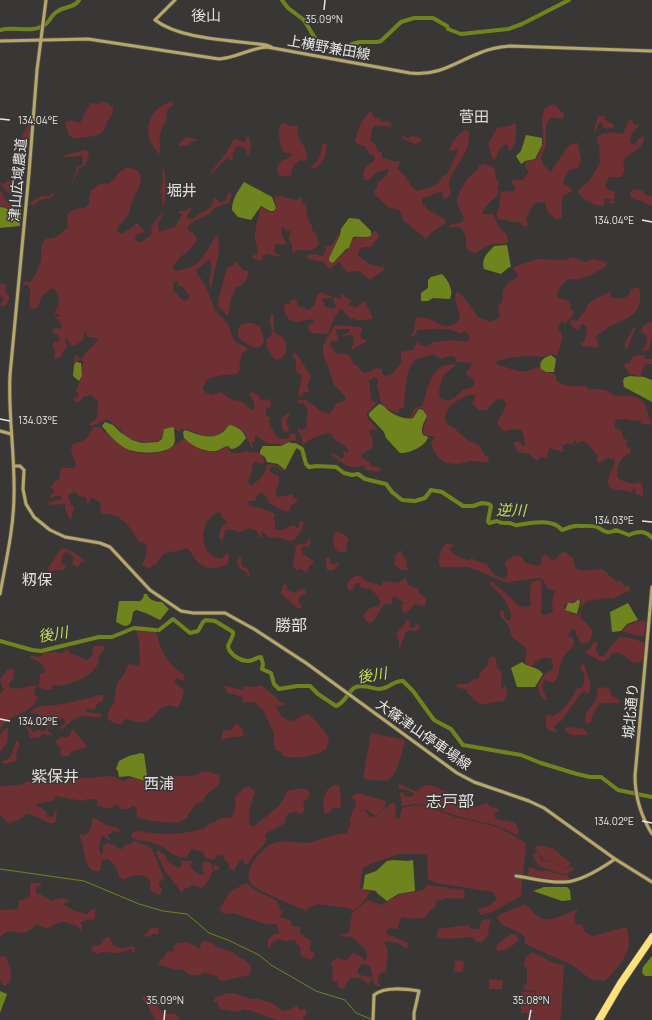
<svg xmlns="http://www.w3.org/2000/svg" width="652" height="1020" font-family="Manrope,'Noto Sans JP',sans-serif">
<style>
.green{fill:#6e3033;fill-rule:evenodd}
.water{fill:#70841d}
.lines{fill:none;stroke-linecap:round;stroke-linejoin:round}
.stream{stroke:#70841d;stroke-width:1}
.river{stroke:#70841d;stroke-width:4}
.secondary-casing{stroke:#555351;stroke-width:4.5}
.highway-casing{stroke:#555351;stroke-width:5.5}
.secondary{stroke:#b8a868;stroke-width:3}
.highway{stroke:#fde27c;stroke-width:4}
.ticks{fill:none;stroke:#e8e7e6;stroke-width:1.5}
.labels{text-anchor:middle;dominant-baseline:central;stroke-width:3;stroke-linejoin:round;paint-order:stroke}
.street-label{font-size:14px;fill:#e8e7e6;stroke:#393735}
.neighbourhood-label{font-size:15px;fill:#e0dedb;stroke:#393735}
.water-label{font-size:15px;font-style:italic;fill:#c2df60;stroke:#393735}
.quarter-label{font-size:16px;fill:#e0dedb;stroke:#393735}
.ticks-label{font-size:10px;text-anchor:middle;fill:#e8e7e6;stroke:#393735;stroke-width:3;stroke-linejoin:round;paint-order:stroke}
</style>
<rect width="100%" height="100%" fill="#393735"/>
<g class="green">
<path d="M101,101L109,104L110,107L113,106C113,113 112,117 107,121C106,133 96,137 85,137C82,137 78,139 75,138C73,138 71,136 69,136L65,122L71,120L80,123L89,105L92,103L99,104Z"/>
<path d="M172,101L173,105L168,109L166,116L167,119C158,132 160,137 160,152L158,154C156,149 152,145 150,140C144,122 154,107 172,101Z"/>
<path d="M554,104L564,114L563,119L551,117L546,125V144L541,159L544,166L547,168L548,171L551,172C554,167 557,163 560,158C565,151 568,142 578,143L581,159L578,168L569,170L563,181L564,184L571,188L572,191L569,193L565,194L562,198V217L557,220C551,217 546,210 545,203L539,202L533,205L526,219L528,224L526,227L521,225L520,222H510L508,220L498,219L496,213C502,206 498,200 501,192L514,191L516,187L511,183L513,180H523L529,171L525,167L526,162L537,159L543,143L542,117L545,108Z"/>
<path d="M371,111L374,117L379,118L382,122L389,121L392,126C386,127 380,125 374,126L371,131V142L375,144L378,152H382V158L393,161H399L400,163L397,169L405,176L412,187L417,191L431,187L439,183L442,177L448,173L458,151L457,149L451,151L449,150C453,142 457,134 465,130L469,132V140L466,151L451,176L449,185L451,194L445,199L443,198L442,191L422,199V203L428,210L445,219L446,223L433,231L426,239L403,220L400,211L393,208L390,209L375,195L374,191L377,188V183L385,177L389,171L387,169L376,173L369,180H365C362,174 364,170 367,165L372,163L375,159L374,156C369,154 368,152 366,147L358,144L355,142C358,130 361,118 371,111Z"/>
<path d="M601,116H604L605,120L614,125V127C610,129 607,129 603,127L602,123L601,122L598,124L596,131L595,132L594,129L598,117Z"/>
<path d="M31,119L30,136L23,147L22,146C19,136 27,129 31,119Z"/>
<path d="M629,120H632L634,125L640,124L632,133L630,142L635,145L638,139L644,136C643,154 625,151 623,163C627,167 624,172 621,177H609L605,185L607,189L615,192L614,203L612,204L608,202L612,200L610,199H604L605,203L603,206C594,206 580,199 578,191L589,181L599,165L600,162L599,144L597,142V137L604,133L607,134L611,132L623,134Z"/>
<path d="M282,123L292,126H297L298,128C295,143 308,143 307,159L305,161L301,160C294,164 291,168 291,176L289,175L288,177L285,175L281,177C276,170 276,169 281,161L290,157L292,155L291,153H286L283,151C280,143 276,132 282,123Z"/>
<path d="M514,123L516,124C517,129 515,135 516,141C513,144 513,148 510,152L507,144L500,148L496,158L493,160L488,144L497,128L510,126Z"/>
<polygon points="249,136 251,144 249,155 247,155 245,148 237,146 232,156 233,158 232,161 227,158 216,169 214,172 210,173 226,153 234,139 245,142 247,137"/>
<polygon points="402,136 408,138 412,136 421,138 421,141 415,144 401,138"/>
<polygon points="186,137 189,137 197,140 196,141 191,142 187,146 179,146 178,145"/>
<path d="M325,143L327,144C326,155 323,168 310,169C319,157 321,159 322,144Z"/>
<polygon points="83,150 87,151 89,154 87,161 85,165 79,168 73,182 69,184 73,180 77,167 82,165 83,162 82,156 63,157 62,156"/>
<path d="M484,164L491,166L495,169L496,179L499,182L497,188L499,191C497,200 484,203 482,214H493L499,227L507,235L508,241L506,244C489,242 488,246 475,253L470,251L466,248C467,242 466,227 457,227C455,227 452,228 450,227V225C455,223 460,224 464,220C464,214 458,209 457,202C456,194 470,174 477,170L479,166Z"/>
<path d="M128,167L137,170L141,175C141,189 136,191 132,202C130,207 130,211 128,215C124,221 119,224 117,231L121,234L130,229L137,223L139,224V226L145,230L143,233L137,234L135,239L137,242H141L150,236L152,233L151,227L161,214L164,212L158,223L159,233L164,230L175,227L182,215L181,214L178,213L180,211H186L190,207L192,209L188,213L187,217L189,219C194,219 195,217 198,215C207,209 212,210 214,198L217,199V201C225,205 226,198 229,192L232,194L229,203L216,207L209,214L191,223L188,226V230L193,233L197,238C193,252 178,254 173,268L176,271C180,270 185,269 189,268C203,263 208,247 216,236L218,237L219,251L211,287H210C207,278 215,268 209,260L205,262L196,271L206,287L215,310L228,324L233,338L236,342L246,347L248,350L242,353L239,365L241,367L238,373C225,377 206,372 203,389L206,393L212,395L220,392C224,394 226,396 229,398C238,403 241,397 250,409H254C256,404 253,398 249,395L251,392L259,395L261,401L268,399L270,400L271,406L266,409V415L271,418L269,421L270,426C277,434 275,442 289,438L290,434L293,433L296,436L295,441L290,440L283,445L267,443L255,435V441L252,442L253,447L252,448L251,447C246,435 244,427 230,425C224,428 222,434 214,436C203,438 193,429 182,429L180,432L172,427C161,429 164,429 161,439C157,442 154,441 149,442C124,443 124,429 107,419L92,426L89,425V424L97,418L98,403L97,400L91,395L83,397L80,402H75L73,399L75,397H78L79,395L76,391L82,376L81,368L84,361L79,360L73,364L76,354L78,357L82,359L85,353C89,349 96,344 98,338L88,337L85,331L83,340L74,346L71,345L66,337L65,341L67,346L59,358L54,359L55,348L52,346L54,342H59V335L52,333C53,328 57,327 61,329L62,328L61,323L55,317L61,316L54,313C61,301 61,300 54,289H49L48,292C37,297 43,299 37,308L33,309L30,307C28,299 33,293 28,285H23V283L27,281L29,283L31,282C34,276 41,265 41,259C42,253 39,246 44,241C47,237 51,239 55,237C60,236 63,230 68,228L67,215C72,210 78,207 85,208L89,204V198L91,190C98,187 100,181 108,184C116,179 118,170 128,167ZM178,281L179,282L177,286H182L189,295V298L186,301L181,299L173,289L174,283Z"/>
<path d="M164,168C166,177 167,201 163,207L161,189L163,182L162,172Z"/>
<polygon points="8,180 17,186 19,192 13,195 9,193 0,184 0,182 4,184"/>
<path d="M633,189C638,190 643,189 646,195L652,196V206C646,204 642,199 635,200L631,197L630,193Z"/>
<path d="M0,190C5,195 2,201 12,204L13,206L11,209H9L5,207L0,206Z"/>
<polygon points="57,190 51,198 40,200 34,205 29,204 30,203 41,196 49,196"/>
<path d="M280,196L296,200L302,196V203L306,205C306,210 307,215 308,220L312,226V230L316,234L319,244C313,252 310,250 301,250C298,249 295,252 292,253V244L289,240L291,232L282,227L281,228V233L286,243L284,245L275,244L274,252L280,255L282,257L267,254L263,256L262,259L260,261L253,258L252,256L257,254C259,247 254,242 255,235C255,226 260,219 259,210L262,207L269,212H274C279,206 274,203 274,197Z"/>
<path d="M375,231L378,233L379,236L371,247C363,247 360,246 358,255C364,262 375,267 384,267L385,269L370,280L359,271L348,272L343,268L341,263L339,262L331,268H328L323,262L309,259L306,257L307,255L314,254L323,256L326,250L325,247L332,245L339,232V235L328,260L331,263C339,261 342,252 349,249L353,239C359,235 365,239 371,237L372,232Z"/>
<path d="M573,257L584,262L594,259L605,262L607,264L605,267C597,271 588,277 580,279C576,280 573,279 570,279C563,281 555,291 558,298C569,300 569,299 571,310L574,311L573,315L565,324L562,321L558,327V330L561,332L563,339C560,344 560,351 556,356L552,354L542,357L526,356L509,358L497,361L496,363L497,365C506,366 517,373 527,371C532,370 534,367 540,367L544,372L553,373L556,376V380C563,387 576,387 586,386L588,389C593,390 598,388 604,390C609,391 612,395 618,396C629,396 636,394 644,403C649,409 647,417 652,423L650,425L641,424L640,420L634,421L626,419H617L614,425L615,428L622,431L623,438L627,440L626,446L631,449V453C620,455 617,468 617,477C624,483 633,485 641,482L643,488V496L636,494L634,487L631,493C627,490 624,491 619,490C599,489 612,471 615,462L614,459L607,458L599,463L597,462V455L585,441H580L577,444L575,440L572,445L568,443L562,446L564,451L562,452L550,448L547,455V459L541,457L537,461L529,454L518,452L513,443L517,441L525,447L524,436L521,430C515,428 510,431 503,431L497,424C499,416 506,411 506,403L501,399L496,400L486,410H479L472,403L475,398V395H468L450,405L445,416V420L448,425L454,428L466,439L479,445L485,456H488L489,460L487,463C482,462 477,461 471,461C468,461 465,463 462,463C446,467 435,458 431,443L435,437L432,436H428L423,433C423,422 433,416 421,408L418,409L411,419H407L405,418L411,417L414,409L423,405C427,388 432,361 456,365L443,376L439,392L440,398C443,400 446,401 450,400C454,399 459,393 463,390C466,389 469,389 472,387C478,382 472,377 467,375L466,373L473,363L457,362L454,356L445,357L441,359L433,354L415,360L408,371L404,402L405,407L401,408L398,413C390,411 384,407 380,401V397L377,386L378,379L374,377L369,380L371,399L377,404L367,412V417L378,430L371,429L369,431V433C373,438 374,443 372,448L362,454L361,457L370,463L371,466L380,467L381,469L378,472L366,470L363,465C348,472 344,462 331,455L332,453L335,454L342,459L344,456L343,452L345,451L347,453L349,452C344,441 336,446 331,433C323,434 311,437 304,444L302,443V438L297,429L298,428L301,430L306,428L308,412L306,406L303,403L298,404V400H306L321,411L328,414L331,413L337,403L344,401L346,397L334,385L328,366L323,355V346L334,326L336,325L360,327L363,329L360,335L361,338L366,340L367,341L361,345L356,346L354,349L352,350L351,348L354,344L353,336L351,334L342,337V336L349,332L350,329H337L336,331L338,337V341H331L330,344C335,358 341,351 348,355C351,357 352,361 353,364L357,365C359,367 359,369 361,371C365,376 372,369 377,368L382,369V373L386,376L392,374L401,363V352L413,350L418,341L420,345L427,347L431,343L452,340L467,342L470,336L465,331L461,334C450,327 431,329 418,330L414,336H411L414,330L416,318C420,317 428,317 432,320C438,324 446,329 455,324C467,317 450,301 457,292L463,296L478,317L490,322L497,319L500,316L498,306L499,304L502,302L503,290L509,282L518,277V274L514,270V267L537,259L565,260Z"/>
<polygon points="235,261 243,270 249,271 246,280 241,286 237,286 232,295 228,316 218,306 219,297 227,268 233,265"/>
<polygon points="2,283 6,285 5,291 10,298 6,305 3,307 0,305 4,299 3,298 0,296 0,285"/>
<path d="M636,288H639C645,314 628,318 610,326C605,329 602,333 597,335L596,339L599,345L598,348L583,346L580,343L584,342L587,332L586,326L582,324L578,330C573,329 571,325 570,321L573,319L575,321H578L581,315L585,312L587,305L590,302L609,292L611,294L610,297C618,301 631,298 631,289Z"/>
<path d="M320,292L331,296L332,298L322,299L321,300L324,303L325,306L333,309L336,307L333,298L335,297L341,299V294H343L345,297L352,300L348,304L356,308L364,301L366,303L373,318L372,319C364,320 356,322 349,317C346,314 344,312 341,309L335,316L329,332L326,334L312,333L308,329L309,325L314,321L312,319L297,322L289,320L285,313L284,304H290L291,300L295,299L297,302V306L309,310L315,304L317,295Z"/>
<path d="M274,314V332C277,334 280,335 283,338C289,346 287,358 277,360L273,358L266,346L267,339L270,337L273,331C270,326 269,321 271,315Z"/>
<path d="M652,322V337L649,350L642,352C644,345 647,346 647,336L641,331C643,325 645,323 652,322Z"/>
<path d="M246,323H253L260,327L264,340C261,351 254,348 247,344C245,342 240,340 239,338C235,332 240,324 246,323Z"/>
<polygon points="635,327 636,327 627,349 625,349 625,343 633,328"/>
<polygon points="296,353 311,376 307,387 309,391 309,393 304,392 300,397 298,394 302,376 301,374 298,374 296,370 296,360 292,356"/>
<polygon points="644,355 645,359 652,359 652,364 645,364 641,373 642,377 629,374 627,369 623,367 625,364 630,363 633,356"/>
<polygon points="290,412 286,423 290,430 285,432 282,429 281,418"/>
<path d="M94,427H100L114,440L132,452L147,454L166,451L183,439C194,443 203,454 216,452C221,451 223,447 228,447C229,448 230,451 231,452C233,454 245,452 247,451C252,454 255,451 259,453C261,454 263,458 265,460L264,463L261,464L255,461L252,466V471L248,481L249,484L251,486C254,484 262,477 264,473C267,470 265,467 268,464L277,465L284,470L282,471L276,466L271,467L269,469L272,473L279,476C280,483 275,489 276,496L279,497L293,494V497L297,499V502L291,505L289,511L286,512L269,503L266,496L262,493L258,494L255,501H248L249,506L264,509L275,514L273,519L275,522V529C282,533 287,526 294,525L298,528L299,527V522L301,521L304,523C302,529 297,540 291,541C287,541 284,539 281,538C277,537 273,538 268,537L262,530L261,533L263,538L260,537L257,531L249,528L240,532L228,529L225,531L223,540H222L219,538C221,530 219,527 228,522L223,519L221,513L218,512C203,519 197,543 211,555C213,557 218,558 222,559L228,552L229,558L228,564C214,570 205,571 194,558C192,554 190,550 186,548C171,556 167,545 156,564L152,565L151,568H148L142,565C145,558 149,550 145,543L138,541C133,532 128,523 118,517C115,515 112,516 109,514H103L100,512L101,504L93,498H91L88,505L86,497L79,496L77,493C73,491 69,494 67,497L69,498L71,505L74,507L71,520L70,519L65,509V504L51,505L48,503V502L62,499V497C56,494 55,497 50,498V496L55,492L54,490L51,488L53,483L59,479L60,472L61,468H74L76,465L71,450L72,445L86,439Z"/>
<path d="M336,532C342,533 345,534 349,539L346,545L347,550L345,552H338C333,547 333,541 334,534Z"/>
<path d="M309,538L311,543L309,546L302,547C300,555 308,556 313,561L314,564L310,565L307,572H304L302,569H299L296,570L293,566L296,546L298,544C304,545 306,544 309,538Z"/>
<path d="M447,543L454,545L453,547L449,548C453,556 461,558 469,560L472,558L476,561L487,564C492,574 494,575 505,579L508,574L505,563C510,555 521,552 525,562C530,564 537,567 541,565V559L544,554L547,555L551,559L554,560L561,553L565,552L574,559C572,577 591,568 602,569L616,581L622,582L625,587L629,585L630,590L613,599L608,598L587,601L580,609L581,599L564,605L563,607L567,611L576,615H578L582,609L580,617C588,626 597,628 589,642L582,644L576,635V631L573,629L570,632L568,636L570,637H573C577,649 564,652 561,662C558,670 560,678 553,683L544,680L542,688L547,699L545,701C533,688 538,677 552,670L553,667L552,659C545,655 538,659 533,665L529,666L526,664L525,661L527,653L525,647L512,637L508,624L500,616V612L503,610L504,612V617L508,621L511,620C511,603 501,595 490,584V581C495,583 515,601 518,606L529,607L531,605L530,596L531,582L540,580L541,581C543,593 541,602 541,614L545,615L553,612L552,602L555,591L548,589L542,579L539,578L515,581L507,583L482,572L468,567H440C437,560 441,547 447,543Z"/>
<path d="M62,548C72,549 77,556 86,561L85,562H81L78,567L72,565L74,557L66,552L64,553L61,560L62,563L66,565L63,570L49,571L48,568C53,561 56,555 62,548Z"/>
<polygon points="401,550 403,556 407,560 406,567 410,571 399,569 395,565 395,556"/>
<polygon points="239,556 241,557 242,566 248,569 250,576 248,576 246,572 240,569 237,563"/>
<polygon points="328,557 330,558 330,564 340,563 334,570 327,570 325,558"/>
<polygon points="356,575 360,576 366,581 381,586 383,582 385,581 397,583 406,578 408,585 418,589 420,594 426,598 426,604 423,606 415,604 405,614 402,610 401,605 403,604 403,602 396,597 392,597 391,600 393,602 391,604 384,604 382,607 374,621 369,623 365,620 363,615 370,608 379,606 381,602 376,594 370,589 362,588 360,587 360,583 356,583 352,591 348,590 347,587 348,582"/>
<polygon points="285,584 287,586 287,590 295,593 301,589 305,589 306,594 300,596 298,601 301,605 301,608 297,608 281,594 283,585"/>
<polygon points="407,620 410,621 409,627 414,628 416,624 420,625 418,630 415,631 410,630 405,633 404,638 399,650 399,641 396,634 402,627"/>
<polygon points="643,620 646,622 644,636 640,636 622,631 628,625"/>
<path d="M138,629L156,632C161,652 168,665 185,675L183,681L178,678L175,680V683L184,690C183,695 181,705 177,708C174,707 171,705 167,706C157,706 153,725 137,722C134,721 130,720 127,719L124,720L121,725L112,722L107,718L110,708L114,703L117,683L123,676L128,665L130,664L138,666L140,664L139,640L136,630Z"/>
<path d="M620,637H627L643,642L645,646L643,660C633,669 628,655 619,653C607,651 610,668 595,658C591,655 588,656 585,652L591,648L592,643L596,642L598,643L596,650L598,655L603,657L612,645Z"/>
<path d="M94,646H104L105,647C103,652 100,654 98,658L99,661C97,666 94,671 89,674C80,680 63,688 53,685L52,689C45,692 44,690 39,686L35,688L34,691L35,695L38,697C29,717 11,712 0,728V695L4,689L1,685L0,680L7,670L12,668L14,670L13,679L9,683V687C19,692 27,684 37,686L39,684L40,673H43L46,671C43,663 37,661 30,657L29,655L38,657L42,656L43,653L55,652L62,653L67,649L70,653L87,660C93,657 93,654 93,647Z"/>
<path d="M493,656L496,658L497,668L502,673L501,688L503,689L504,686L506,687C508,692 507,696 504,701L489,703L485,705C477,703 468,696 466,689H463L456,687L455,686L458,684H468L474,679H478L482,670C489,667 487,665 489,658Z"/>
<path d="M584,663C585,675 594,680 589,694L584,691L581,693L562,720L554,726V729L557,730L556,732C543,731 546,722 547,714L553,716C563,712 573,698 576,689L582,687C586,681 585,673 580,668L581,665Z"/>
<path d="M260,685L275,696L280,702L284,703V705L280,706L278,705L276,707C279,714 287,725 296,719C301,717 302,714 308,714C313,718 329,734 329,740C329,743 326,746 326,749C315,757 295,759 283,756L281,752L276,750L274,745V734L269,723L263,710L254,702L243,703L242,696L239,697L234,694H229L223,686C230,686 237,690 243,689L244,686L256,687Z"/>
<path d="M602,687L610,689L611,695L620,700L618,703H600L593,714L591,722L588,723L586,725C583,707 594,708 597,696C598,694 597,692 597,689Z"/>
<path d="M100,695H104L103,701L98,703L94,710L90,709H86V712L101,714L102,716C96,719 90,716 83,716C77,716 66,725 62,730L60,727L65,724V720L64,719C55,718 49,723 48,731L54,736L42,734L39,739L37,737L30,738L28,730L25,727H30L33,732H35L37,730L45,731C47,728 49,721 47,717L41,716L39,714L30,713C37,704 46,706 56,705C61,704 67,703 72,702C82,700 91,697 100,695Z"/>
<path d="M237,723C240,728 246,730 243,736C239,738 235,736 230,737C226,738 226,740 221,739L223,731L231,730Z"/>
<path d="M571,727L579,729L582,727L589,735C580,734 573,738 565,731V728Z"/>
<path d="M6,728H7C9,732 7,736 8,741L0,752V735Z"/>
<path d="M73,730L88,747C82,748 78,751 72,751L69,756H63L60,754L61,749L55,742C59,737 61,736 67,737L70,735L71,731Z"/>
<path d="M371,733L402,739L405,741C402,752 397,776 387,781L363,779Z"/>
<path d="M17,740L20,744L17,750L16,761L5,764L2,763V761C16,758 10,750 17,740Z"/>
<path d="M202,772H208L219,775L220,780L218,785L205,796L203,801L196,804L188,814V817C185,819 182,821 179,822C172,824 142,820 137,817L136,807L132,806L129,809H120L119,805H115L110,809L97,805L98,801C92,798 88,798 83,801C74,799 66,799 57,796L55,797L54,800L37,804L38,807H41L43,810L46,812L47,817L53,816L56,809L57,811L56,817V822L52,824C42,821 37,815 26,814L22,818L8,824L0,814V786C5,788 12,784 20,785L25,782L47,780L65,777L89,778L105,776L116,777L121,781H125C131,774 141,781 148,784L154,780H165L166,778C177,773 190,780 202,772Z"/>
<path d="M400,784L415,791L419,790C427,778 440,791 451,793L453,797L459,800V804C470,809 477,807 487,803L491,807L499,809V811L494,814L496,819C506,822 518,818 519,833L517,835L498,826L456,816L427,805L414,804L402,806L400,793L403,792L404,795L408,797L413,796L414,793L407,790L399,789L398,786Z"/>
<path d="M334,785H338L340,788L341,807L338,808H332L329,813L325,814C322,803 323,790 334,785Z"/>
<path d="M245,787H250L255,791L249,812V820L250,825L254,826C265,816 283,807 287,791C289,790 303,788 305,789C308,789 309,792 310,794L308,799L304,801L303,805L305,808L302,814H299L295,812L290,813L286,816V821L284,824C277,826 272,831 265,834L266,842L252,857L247,865L244,864L243,860L239,861L234,871L229,868V864L225,861L223,856L217,855L214,860L205,858L203,852L191,849L187,857C175,859 169,850 159,845C150,840 139,842 131,837L133,832L136,831L163,834L183,833L204,829L208,825L222,818H231L236,808C233,796 236,795 245,787Z"/>
<path d="M358,793L386,801L384,809L375,816L367,810L360,809L366,811L369,816L375,817L392,803H395L396,818L399,819L402,808L416,805L426,806L455,817L498,827L526,843L521,896L494,911L480,915L478,909L489,906L497,899L493,892L436,883L428,879L427,854H399L368,865L362,869L360,888L370,891C367,900 360,905 353,911L348,908L318,904C313,905 309,907 306,911C295,906 258,891 251,884C241,871 263,846 274,843C286,839 296,843 308,843C313,842 318,840 323,838C331,836 338,834 347,833C347,827 354,822 357,816L353,823H350C349,815 355,810 356,801L352,799L353,795Z"/>
<path d="M94,818C99,820 102,823 106,825C113,828 114,824 121,832L120,833L113,831L111,834H108V836L111,842L104,836L101,838L99,848L101,855L103,853V846L107,843L115,845L117,848L123,849L124,845L132,844L133,841L151,847L164,878L159,883V886L162,890L160,895L154,893L150,890V880C144,874 132,873 126,879C117,880 119,872 115,866C114,863 110,861 108,859L102,860L100,871C81,874 87,846 79,835L81,834L84,836C90,833 92,826 92,819Z"/>
<path d="M538,845L540,846L552,848L571,863L568,868H563C555,861 551,861 542,859L538,851L534,848Z"/>
<path d="M159,851L166,856L168,862L176,867H180L182,864L180,861H192L193,863L190,865L194,871L201,875L204,873L202,868L203,863L206,861L211,863L212,869L214,868L213,864L220,867L219,869L213,871L209,879L205,885L201,888C195,885 193,884 188,888H185L182,893L165,871L156,852Z"/>
<polygon points="537,851 541,860 554,862 565,869 568,869 571,866 574,868 571,872 565,874 561,874 540,866 537,864 533,855"/>
<path d="M529,867L543,872L544,870C552,871 560,877 568,874L569,879L564,881L528,876Z"/>
<path d="M31,883H40L42,886L36,888V894H40L51,901L62,898L70,900L63,904L64,905L75,911L87,914L92,909H95V918L92,921L89,919L81,922L80,923L82,925L81,931L77,926C60,921 64,920 48,928L42,927L37,924C34,926 31,930 27,932C16,935 7,926 0,938V910L18,909L19,901C23,899 26,899 30,897V887Z"/>
<path d="M246,883C250,885 250,887 253,889C261,896 281,896 280,910L283,912L280,917L290,920L292,926L295,927L297,926L300,927V933L311,941L310,950L315,954L311,960L301,956L300,946L296,944V940L286,941L278,939L272,943L270,948H268V940L274,934H279L278,927L276,924H265L233,913L225,914L221,912L220,908L230,892Z"/>
<path d="M427,885L464,890L465,898L458,899L456,898L450,899L448,898L436,901L435,908L430,910L425,918C418,918 412,920 405,917L401,918L397,929L389,928L386,932L387,935C394,936 400,940 407,942L408,946L407,949L398,943L386,941L384,942C391,951 386,961 386,972L380,973C377,978 377,980 380,985L378,987L374,983L370,966L362,964L358,969V973L360,975L371,977L372,980L368,984C364,979 354,975 349,980C346,983 346,986 343,989L339,988L337,982L332,980L333,970L331,963L337,958L346,960L353,953L362,957L365,962L367,957L366,951L364,948L351,936L345,937L339,935L347,933L349,932L352,913L368,900L382,905L398,895L423,890Z"/>
<path d="M525,904C530,908 534,914 539,917C551,924 566,913 578,909L574,917L576,925L582,924L584,931L592,936C604,934 614,929 627,927C627,932 630,941 629,946C625,959 615,973 604,981L590,979L572,965L525,944V938C519,930 508,929 500,923V921L497,918L499,915Z"/>
<path d="M488,919H491L488,930L489,935L482,942H477L472,937C459,937 451,941 437,937V933L438,929L468,925L471,929H479C481,923 480,920 488,919Z"/>
<polygon points="155,927 159,929 158,934 152,934 148,937 142,936 148,933 149,929"/>
<path d="M511,934L516,935L519,940C513,945 506,952 497,951L496,948L498,944Z"/>
<path d="M107,937L110,938L113,945C116,947 119,947 121,949L133,946L135,948V951L133,953L131,949L119,953L101,952L97,954L91,950L93,946L100,945L105,938Z"/>
<path d="M205,941L210,942L219,948L233,952L239,957L245,960L251,967L250,975L222,981L218,980L217,976L207,974V972C196,976 191,978 182,969L176,970L157,964L165,956L167,951L172,952L174,950V946L177,943L187,942L200,949L201,942Z"/>
<polygon points="532,952 554,963 564,965 561,1017 560,1020 529,1020 529,1015 535,1015 535,1014 521,1013 521,992 535,992 536,1003 536,991 525,990 523,987 527,983 527,967 524,967 525,958"/>
<polygon points="0,956 6,957 11,972 10,982 4,986 0,980"/>
<polygon points="455,960 464,961 463,972 454,972"/>
<polygon points="489,979 503,980 502,989 489,989"/>
<polygon points="227,993 233,993 251,999 259,999 274,1004 281,1010 285,1011 297,1006 300,1010 305,1009 307,1012 303,1020 276,1020 252,1011 244,1009 238,1012 220,1009 217,1002 213,1002 216,997"/>
<polygon points="146,996 157,1001 159,1009 165,1014 176,1014 180,1020 156,1020 150,1011 148,1005 142,1000 143,997"/>
</g>
<g class="water">
<polygon points="526,135 542,138 542,145 535,159 525,161 521,164 516,156 521,151"/>
<path d="M244,182L272,197L276,208L274,211H270L261,206L251,220L238,217L232,210C232,199 238,191 244,182Z"/>
<polygon points="0,207 6,208 8,210 14,209 21,209 20,226 0,228"/>
<path d="M349,218L359,219L371,231V236C366,238 359,236 353,237L349,248L346,249L334,262L332,263L329,261V258L340,235L341,229Z"/>
<path d="M507,245L511,267L508,268L501,274L484,269C481,258 487,254 494,246Z"/>
<path d="M442,274C448,280 454,290 450,299L433,298L428,301H421V293L428,288V280L431,277Z"/>
<path d="M551,355L556,359L554,372H546L541,369C538,362 544,357 551,355Z"/>
<polygon points="76,362 81,363 82,376 79,381 73,376 74,365"/>
<polygon points="630,376 644,377 652,380 652,402 624,387 623,381 624,378"/>
<path d="M379,404C384,405 385,408 389,411C394,415 408,421 413,418L419,409L423,410L427,416C424,422 420,429 423,435L428,437C426,446 409,454 400,453L386,438L384,432L369,416V413Z"/>
<path d="M105,422L113,425L120,432L132,440L142,443L158,442L162,439L164,429L172,427L174,428C174,433 176,440 174,444C168,455 137,454 127,449C117,444 109,435 102,426Z"/>
<path d="M230,425C238,427 243,430 246,438C242,443 238,449 231,449L228,446C223,447 220,450 216,451C206,453 190,445 184,438L183,432L185,430C197,434 211,441 223,432C226,430 226,427 230,425Z"/>
<polygon points="289,442 298,445 285,470 278,464 267,462 265,457 260,454 260,451 263,446 281,446"/>
<path d="M144,594H147C149,600 155,602 162,602L169,609L160,620L146,613L136,610L133,612C132,617 132,626 125,626C123,626 119,623 116,622L119,601H140L143,598Z"/>
<polygon points="579,599 580,602 577,614 565,610 568,603 574,603"/>
<polygon points="628,603 638,620 627,624 621,631 612,632 610,612"/>
<path d="M522,662C528,668 538,666 543,674L535,687H517L511,668Z"/>
<polygon points="141,753 144,754 148,782 129,776 119,777 118,771 116,769 119,761 129,756"/>
<polygon points="393,860 408,861 413,860 415,891 398,894 387,901 377,893 376,891 363,889 365,875 376,871 387,861"/>
<polygon points="544,887 567,887 570,890 571,900 562,901 533,891"/>
<polygon points="652,956 652,976 645,976 642,973 643,967"/>
<polygon points="0,991 7,994 0,1013"/>
</g>
<g class="lines">
<polyline class="stream" points="0,869 84,881 139,904 163,911 187,914 209,933 228,940 259,955 271,965 316,991 345,1000 356,1013 371,1019"/>
<g class="river">
<polyline points="282,0 288,8 304,20 318,43 333,50 342,50 352,44 360,42 377,42 381,41 401,22 414,18 433,18 447,26 448,29 461,34 508,29 522,24 569,0"/>
<path d="M0,30C14,26 30,33 43,26C50,23 51,14 58,11C65,6 75,8 79,0"/>
<path d="M295,445L302,449L306,464L309,467L317,466L336,467L344,473L352,475L358,474L365,479L386,484L392,492L402,500L415,501L425,498L431,490L442,492L463,506H473L482,503L489,504L491,506L488,521L489,523L497,521C501,524 504,523 509,523C512,523 514,526 518,525C530,523 553,518 562,530C568,528 573,525 580,526C585,526 595,525 599,528C606,532 607,534 616,530L629,535C638,531 645,530 652,538"/>
<path d="M159,630L173,619L190,633L198,631L203,622L206,620L215,621L233,632V635L228,646C229,654 240,661 248,661C254,661 256,657 261,657L263,664L262,669L271,673L274,684L279,689L297,686H310L318,694L336,706C345,703 347,693 354,688C362,683 372,689 379,689C388,689 394,680 403,681L413,691L434,720L451,729L463,745L521,755L541,763L577,774L590,777H601L618,790L652,797"/>
<polyline points="0,641 32,650 41,651 99,637 112,637 134,628 156,630"/>
</g>
<defs>
<g id="secondary">
<path d="M175,0L155,20C181,40 233,40 266,45L271,47"/>
<path d="M0,41L88,39L219,59C236,58 250,48 267,47L410,73C441,76 455,62 482,52C491,48 500,47 510,46L652,51"/>
<polyline points="0,431 11,434"/>
<polyline points="14,466 20,466 24,470 23,489 26,504 34,517 50,530 65,537 100,543 110,547 150,590 181,611 193,613 225,613 254,629 306,663 457,773 474,782 529,801 544,808 615,859 652,882"/>
<path d="M652,587L635,776C635,798 641,816 652,834"/>
<path d="M0,594C6,561 14,527 14,494C15,454 8,415 10,375L29,173L37,70L46,0"/>
<path d="M516,876C532,878 548,883 564,882C580,882 602,868 615,859"/>
<path d="M373,1020L374,995C384,986 406,989 419,991L414,1013V1020"/>
</g>
<g id="highway">
<polyline points="597,1020 619,983 652,935"/>
<polyline points="601,1020 622,984 652,940"/>
</g>
</defs>
<use href="#secondary" class="secondary-casing"/>
<use href="#highway" class="highway-casing"/>
<use href="#secondary" class="secondary"/>
<use href="#highway" class="highway"/>
</g>
<path class="ticks" d="M324,10L325,0M0,119L10,120M642,220L652,222M0,419L10,421M642,521L652,522M0,719L10,721M642,821L652,823M164,1020L165,1010M529,1020L531,1010"/>
<g class="labels">
<g class="street-label">
<text transform="translate(329 47) rotate(10)">上横野兼田線</text>
<text transform="translate(17 180) rotate(-85)">津山広域農道</text>
<text transform="translate(630 711) rotate(-85)">城北通り</text>
<text transform="translate(424 734) rotate(35)">大篠津山停車場線</text>
</g>
<g class="neighbourhood-label">
<text x="206" y="15">後山</text>
<text x="474" y="116">菅田</text>
<text x="182" y="190">堀井</text>
<text x="37" y="579">籾保</text>
<text x="159" y="783">西浦</text>
</g>
<g class="water-label">
<text transform="translate(511 510) rotate(1)">逆川</text>
<text transform="translate(53 634) rotate(-9)">後川</text>
<text transform="translate(372 675) rotate(-9)">後川</text>
</g>
<g class="quarter-label">
<text x="291" y="625">勝部</text>
<text x="55" y="776">紫保井</text>
<text x="450" y="801">志戸部</text>
</g>
</g>
<g class="ticks-label">
<text x="324" y="23">35.09°N</text>
<text x="38" y="124">134.04°E</text>
<text x="614" y="224">134.04°E</text>
<text x="38" y="424">134.03°E</text>
<text x="614" y="524">134.03°E</text>
<text x="38" y="725">134.02°E</text>
<text x="614" y="825">134.02°E</text>
<text x="165" y="1004">35.09°N</text>
<text x="531" y="1004">35.08°N</text>
</g>
</svg>
